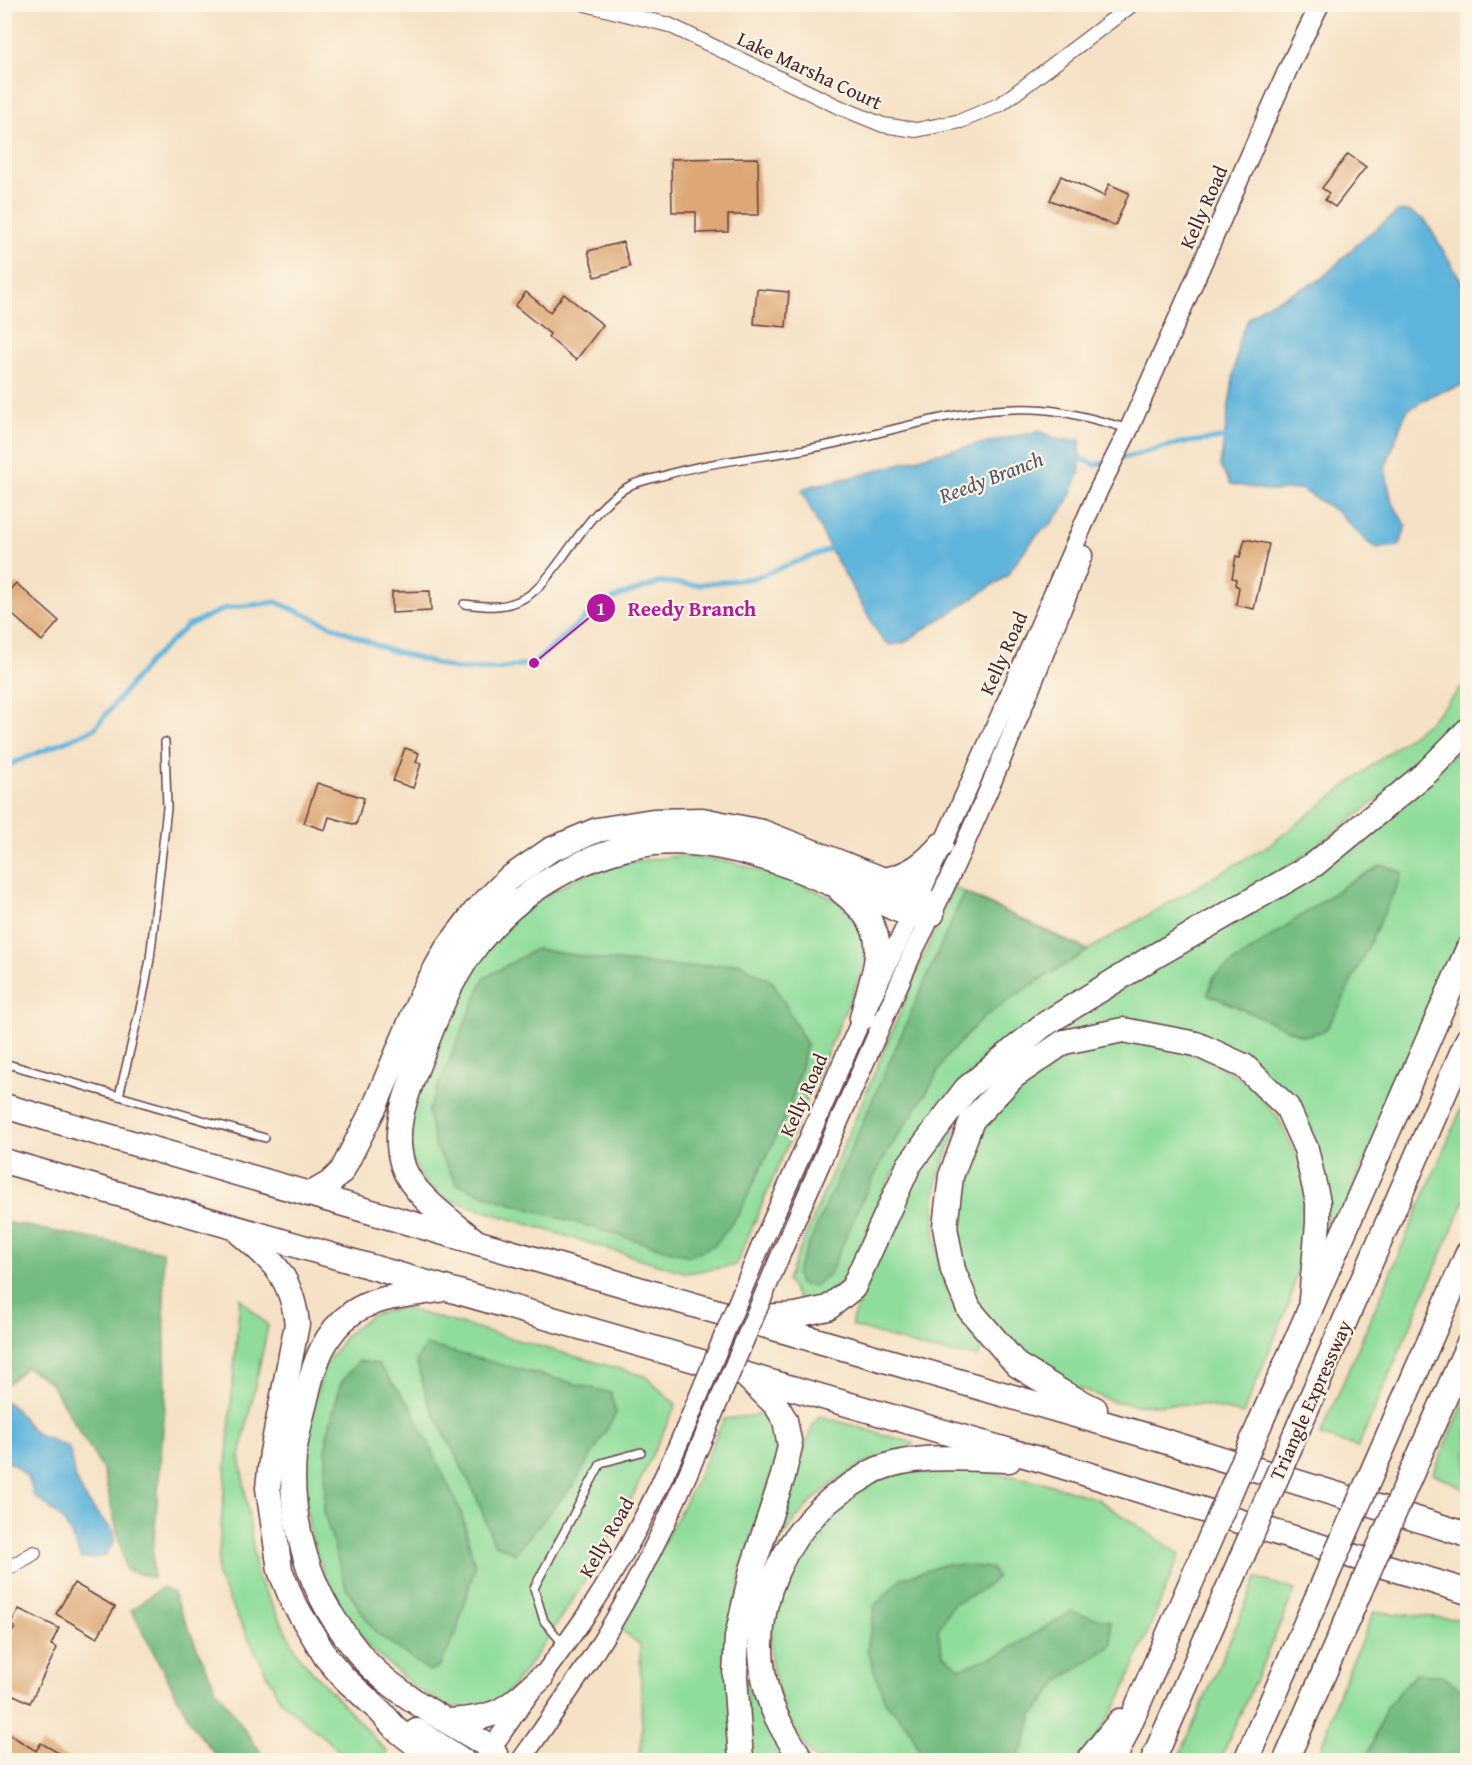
<svg xmlns="http://www.w3.org/2000/svg" width="1472" height="1765" font-family="'Gentium Book Plus',serif">
<style>
.green{fill:#90dd9b;stroke:#6d7e63;stroke-width:1.5;fill-rule:evenodd}
.forest{fill:#74bc83;stroke:#5f6e57;stroke-width:1.5}
.water{fill:#5fb4db;stroke:#546a83;stroke-width:1.5}
.lines{fill:none;stroke-linecap:round;stroke-linejoin:round}
.stream{stroke:#5fb4db;stroke-width:5}
.building{fill:#dda776}
.lane-casing{stroke:#643c42;stroke-width:10}
.street-casing{stroke:#643c42;stroke-width:16}
.secondary-casing{stroke:#643c42;stroke-width:21}
.highway-casing{stroke:#643c42;stroke-width:27}
.lane{stroke:#fff;stroke-width:7}
.street{stroke:#fff;stroke-width:14}
.secondary{stroke:#fff;stroke-width:18}
.highway{stroke:#fff;stroke-width:24}
.secondary-bridge-casing{stroke:#643c42;stroke-width:21;stroke-linecap:butt}
.highway-bridge-casing{stroke:#643c42;stroke-width:27;stroke-linecap:butt}
.secondary-bridge{stroke:#fff;stroke-width:18}
.highway-bridge{stroke:#fff;stroke-width:24}
.labels{text-anchor:middle;dominant-baseline:central;stroke-width:4.5;stroke-linejoin:round;paint-order:stroke}
.street-label{font-size:20px;fill:#4a1f2b;stroke:#fcf5e5}
.water-label{font-size:21px;font-style:italic;fill:#515369;stroke:#fcf5e5}
.leader{fill:none;stroke:#b5179e;stroke-width:2}
.callout-dot{fill:#b5179e;stroke:#fcf5e5;stroke-width:2}
.mark-label{font-size:18px;text-anchor:middle;font-weight:bold;fill:#fff}
.callout-label{font-size:21px;text-anchor:middle;font-weight:bold;fill:#b5179e;stroke:#fcf5e5;stroke-width:4.5;stroke-linejoin:round;paint-order:stroke}
</style>
<rect width="100%" height="100%" fill="#fcf5e5"/>
<filter id="ink" filterUnits="userSpaceOnUse"><feTurbulence type="fractalNoise" baseFrequency=".0167" numOctaves="2"/><feDisplacementMap in="SourceGraphic" scale="12" xChannelSelector="R" yChannelSelector="G"/><feConvolveMatrix kernelMatrix="1 2 1 2 8 2 1 2 1" color-interpolation-filters="sRGB"/></filter>
<filter id="wash" filterUnits="userSpaceOnUse"><feTurbulence type="fractalNoise" baseFrequency=".008" numOctaves="4" result="noise"/><feDisplacementMap in="SourceGraphic" scale="24" xChannelSelector="R" yChannelSelector="G"/><feGaussianBlur stdDeviation="1.35" result="paint"/><feColorMatrix in="noise" values="0 0 0 0 0 0 0 0 0 0 0 0 0 0 0 0 0 1.4 0 .05"/><feComposite in="paint" operator="in"/></filter>
<g filter="url(#wash)">
<rect width="100%" height="100%" fill="#f5e1c5"/>
<g class="green">
<polygon points="1467,682 1467,716 1395,786 1304,856 1225,906 1079,991 912,1141 883,1191 856,1256 844,1279 824,1298 808,1303 799,1300 787,1280 953,887 1088,950 1271,844 1432,719"/>
<path d="M1467,745V924L1336,1227L1327,1224L1321,1162L1221,1043L1163,1024L1115,1023L1052,1039L1048,1032L1144,976ZM1382,865L1403,873L1303,1036L1209,994L1214,976L1350,882Z"/>
<path d="M679,856L728,861L796,882L836,900L859,922L869,945L860,976L736,1265L687,1273L449,1200L424,1182L411,1158L408,1127L414,1097L462,985L492,940L529,904L578,877L627,862ZM536,949L604,960L685,967L740,963L788,1011L807,1045Z"/>
<polygon points="1114,1042 1161,1044 1213,1061 1252,1086 1278,1118 1302,1166 1307,1204 1303,1245 1290,1301 1243,1414 1198,1404 1136,1405 1112,1401 1069,1384 1030,1362 978,1307 961,1268 953,1227 959,1178 979,1127 1000,1099 1069,1052"/>
<polygon points="1467,1096 1467,1195 1358,1447 1320,1436"/>
<path d="M948,1126L956,1132C949,1149 941,1166 937,1184C931,1222 937,1263 950,1298C957,1316 971,1334 982,1349L978,1357L926,1349L852,1326V1320L897,1208L920,1166Z"/>
<polygon points="240,1298 268,1326 240,1456 257,1576 300,1658 388,1753 381,1760 350,1760 280,1700 217,1576"/>
<path d="M403,1308L645,1376L676,1405L629,1504L593,1568L538,1653L501,1701L474,1709L447,1706L417,1689L368,1646L329,1590L310,1533L304,1488L307,1433L323,1368L347,1334L373,1314ZM341,1383L324,1512L327,1436ZM476,1496L515,1553L494,1543Z"/>
<polygon points="1467,1396 1467,1492 1454,1483 1433,1474"/>
<polygon points="766,1414 774,1428 780,1447 740,1574 731,1760 639,1760 642,1737 640,1645 618,1627 693,1487 724,1419"/>
<path d="M820,1416L913,1443L911,1448C852,1460 801,1501 773,1553L766,1551L813,1425Z"/>
<polygon points="918,1467 974,1469 1042,1482 1097,1499 1180,1554 1122,1695 1094,1742 1077,1760 1014,1760 1024,1746 1033,1715 1061,1679 1111,1645 1071,1612 999,1655 960,1669 942,1653 937,1630 953,1604 982,1590 947,1564 885,1701 909,1728 924,1760 817,1760 810,1754 784,1713 771,1664 771,1620 782,1578 833,1506 875,1480"/>
<polygon points="1257,1578 1295,1590 1220,1760 1178,1760"/>
<polygon points="1374,1612 1458,1619 1467,1622 1467,1693 1441,1675 1386,1708 1366,1760 1317,1760 1339,1692"/>
<path d="M753,1678C761,1710 771,1733 789,1760H751L745,1679Z"/>
</g>
<g class="forest">
<polygon points="1382,865 1403,873 1339,1008 1325,1031 1303,1036 1208,994 1214,976 1350,882"/>
<polygon points="964,893 1088,951 1028,987 983,1018 946,1057 927,1092 889,1149 863,1198 830,1273 815,1286 799,1284 796,1273"/>
<polygon points="536,949 604,960 685,967 740,963 773,982 807,1045 789,1109 739,1214 715,1245 689,1256 496,1199 457,1184 435,1146 428,1111 484,978"/>
<polygon points="4,1222 163,1252 166,1393 153,1552 153,1578 126,1570 103,1470 50,1382 26,1367 5,1386"/>
<polygon points="426,1345 611,1393 616,1414 574,1484 515,1553 494,1543 476,1496 428,1401 416,1360"/>
<polygon points="358,1361 378,1364 411,1407 461,1512 475,1566 456,1633 440,1666 429,1671 375,1632 346,1588 324,1512 327,1436 341,1383"/>
<polygon points="947,1564 991,1568 997,1577 982,1590 953,1604 938,1630 942,1653 960,1668 999,1655 1071,1612 1110,1621 1112,1645 1061,1679 1033,1715 1024,1746 1014,1760 924,1760 909,1728 885,1701 867,1650 875,1605 902,1578"/>
<polygon points="161,1588 172,1592 216,1689 266,1760 220,1760 194,1728 131,1610"/>
<polygon points="1415,1674 1441,1675 1467,1693 1467,1723 1464,1760 1366,1760 1386,1708"/>
</g>
<g class="water">
<polygon points="1408,211 1425,220 1462,282 1467,295 1467,384 1434,394 1408,410 1403,419 1385,468 1391,499 1406,527 1399,546 1379,548 1368,543 1338,512 1301,489 1272,491 1231,484 1220,466 1239,339 1248,319 1264,306 1320,280 1365,237 1398,212"/>
<polygon points="1039,431 1060,440 1080,440 1080,471 1067,503 1052,523 1036,536 1018,559 1007,576 903,643 890,645 881,638 830,549 802,491 807,487 861,475 930,455"/>
<path d="M7,1402L15,1409L35,1433L68,1447C73,1457 72,1468 76,1479C84,1500 98,1515 114,1532V1543L104,1556L81,1559C69,1524 62,1516 33,1495C31,1475 21,1469 5,1460L4,1404Z"/>
</g>
<g class="lines">
<g class="stream">
<polyline points="1118,459 1180,443 1233,437"/>
<polyline points="1076,461 1081,459 1096,465 1107,462"/>
<polyline points="4,767 94,729 148,663 187,626 226,608 276,602 386,649 455,669 497,669 534,663 596,608 619,596 662,582 695,585 754,578 836,547"/>
</g>
</g>
<g id="blocks">
<g class="building">
<polygon points="1348,154 1366,167 1335,207 1325,200 1329,193 1322,188"/>
<polygon points="758,158 759,215 728,215 728,232 696,233 696,212 672,212 671,159"/>
<polygon points="1061,176 1104,196 1109,184 1129,193 1115,226 1050,200"/>
<polygon points="623,242 630,267 595,277 588,251"/>
<polygon points="757,289 789,292 786,327 754,324"/>
<polygon points="526,292 550,312 564,294 603,325 576,360 548,337 550,334 515,306"/>
<polygon points="1245,539 1269,544 1254,609 1236,605 1239,587 1235,585 1236,579 1232,578 1236,556 1240,557"/>
<polygon points="16,583 59,621 42,641 4,607 4,596"/>
<polygon points="430,591 431,611 392,613 392,592"/>
<polygon points="405,748 419,753 416,762 421,764 413,788 393,781"/>
<polygon points="317,783 364,798 356,825 329,817 325,830 304,823"/>
<polygon points="74,1583 115,1607 97,1638 56,1614"/>
<polygon points="19,1609 59,1628 51,1645 57,1648 30,1703 4,1690 4,1648 15,1627 11,1625"/>
<polygon points="4,1731 36,1751 41,1743 73,1761 4,1761"/>
</g>
</g>
</g>
<g filter="url(#ink)">
<use href="#blocks" fill-opacity="0" stroke="#643c42" stroke-width="1.5"/>
<g class="lines">
<defs>
<g id="lane">
<path d="M464,604C482,606 500,609 518,601C538,593 550,574 563,557C582,531 602,500 631,485C640,481 652,479 662,476C714,460 769,457 823,446C892,432 961,406 1033,409C1065,410 1096,420 1126,428"/>
<polyline points="4,1063 265,1138"/>
<polyline points="119,1096 143,996 150,959 167,808 165,742"/>
<polyline points="564,1645 544,1621 534,1588 601,1463 641,1452"/>
</g>
<g id="street">
<polyline points="585,4 669,25 839,107 883,125 916,130 961,121 1001,104 1133,4"/>
<polyline points="4,1571 34,1553"/>
</g>
<g id="secondary">
<polyline points="760,1248 862,1018 911,915 1004,707 1099,489 1129,429 1289,67 1320,4"/>
<path d="M781,1254L914,950C979,823 1031,688 1083,555"/>
<path d="M484,1760C516,1709 555,1661 589,1611C627,1554 658,1492 685,1429"/>
<path d="M521,1760C545,1726 570,1691 593,1655C638,1585 673,1510 705,1434"/>
</g>
<g id="highway">
<path d="M885,880C909,875 925,864 941,845"/>
<path d="M841,891C897,934 875,961 862,1018"/>
<polyline points="4,1106 1148,1436 1468,1535"/>
<polyline points="4,1161 1045,1461 1468,1592"/>
<path d="M311,1194L330,1183L342,1171L375,1106L423,992L446,950L475,912L508,879L550,850L597,830L653,821L702,820L762,832L920,894L932,914C925,914 916,916 910,914C889,909 871,895 852,888C845,885 837,885 830,883C817,878 805,872 792,867C745,850 687,835 636,846C560,862 493,909 455,978C441,1002 431,1031 421,1057C407,1093 391,1128 403,1166C412,1195 453,1222 475,1241"/>
<path d="M241,1234C275,1262 292,1279 297,1324L272,1452L268,1488L280,1570L293,1602L326,1657L344,1678L380,1711L396,1729L415,1744L431,1760"/>
<path d="M439,1290C410,1295 376,1296 352,1313C325,1332 314,1363 307,1394C302,1415 296,1435 294,1456C289,1515 306,1580 340,1628C349,1641 360,1656 371,1667C406,1700 451,1723 492,1748L498,1760"/>
<polyline points="762,1317 796,1315 828,1308 853,1288 909,1165 966,1089 1042,1026 1148,960 1315,864 1427,772 1468,730"/>
<polyline points="1095,1409 1063,1393 1017,1365 969,1309 953,1270 945,1227 951,1176 972,1120 1014,1076 1064,1042 1123,1030 1196,1044 1244,1066 1287,1107 1306,1149 1318,1202 1318,1223 1310,1310"/>
<polyline points="1264,1414 1468,949"/>
<polyline points="1299,1426 1468,1039"/>
<polyline points="1381,1452 1468,1253"/>
<polyline points="1416,1463 1468,1345"/>
<path d="M448,1721C498,1718 505,1711 541,1678"/>
<polyline points="417,1731 462,1760"/>
<polyline points="741,1760 735,1676 737,1637 752,1570 783,1476 790,1446 785,1420 776,1405 746,1376"/>
<path d="M802,1760C787,1737 772,1714 766,1687C747,1607 785,1525 854,1483C862,1479 870,1472 878,1469C918,1453 967,1459 1009,1460"/>
<polyline points="1089,1760 1120,1721"/>
<polyline points="1114,1760 1199,1564"/>
<polyline points="1153,1760 1234,1575"/>
<polyline points="1246,1760 1316,1600"/>
<polyline points="1286,1760 1351,1611"/>
</g>
</defs>
<use href="#lane" class="lane-casing"/>
<use href="#street" class="street-casing"/>
<use href="#secondary" class="secondary-casing"/>
<use href="#highway" class="highway-casing"/>
<use href="#lane" class="lane"/>
<use href="#street" class="street"/>
<use href="#secondary" class="secondary"/>
<use href="#highway" class="highway"/>
<defs>
<g id="secondary-bridge">
<polyline points="685,1429 760,1248"/>
<polyline points="705,1434 781,1254"/>
</g>
<g id="highway-bridge">
<polyline points="1199,1564 1264,1414"/>
<polyline points="1234,1575 1299,1426"/>
<polyline points="1316,1600 1381,1452"/>
<polyline points="1351,1611 1416,1463"/>
</g>
</defs>
<use href="#secondary-bridge" class="secondary-bridge-casing"/>
<use href="#highway-bridge" class="highway-bridge-casing"/>
<use href="#secondary-bridge" class="secondary-bridge"/>
<use href="#highway-bridge" class="highway-bridge"/>
</g>
</g>
<g class="labels">
<g class="street-label">
<text transform="translate(810 70) rotate(25)">Lake Marsha Court</text>
<text transform="translate(1203 207) rotate(-66)">Kelly Road</text>
<text transform="translate(1003 653) rotate(-66)">Kelly Road</text>
<text transform="translate(803 1095) rotate(-66)">Kelly Road</text>
<text transform="translate(1310 1400) rotate(-66)">Triangle Expressway</text>
<text transform="translate(606 1537) rotate(-60)">Kelly Road</text>
</g>
<g class="water-label">
<text transform="translate(991 477) rotate(-21)">Reedy Branch</text>
</g>
</g>
<path class="leader" d="M534 663L601 608"/>
<g class="callout-dot">
<circle cx="534" cy="663" r="6"/>
<circle cx="601" cy="608" r="15"/>
</g>
<g class="mark-label">
<text x="601" y="615">1</text>
</g>
<g class="callout-label">
<text x="692" y="616">Reedy Branch</text>
</g>
<rect width="1472" height="1765" fill="none" stroke="#fcf5e5" stroke-width="24"/>
</svg>
